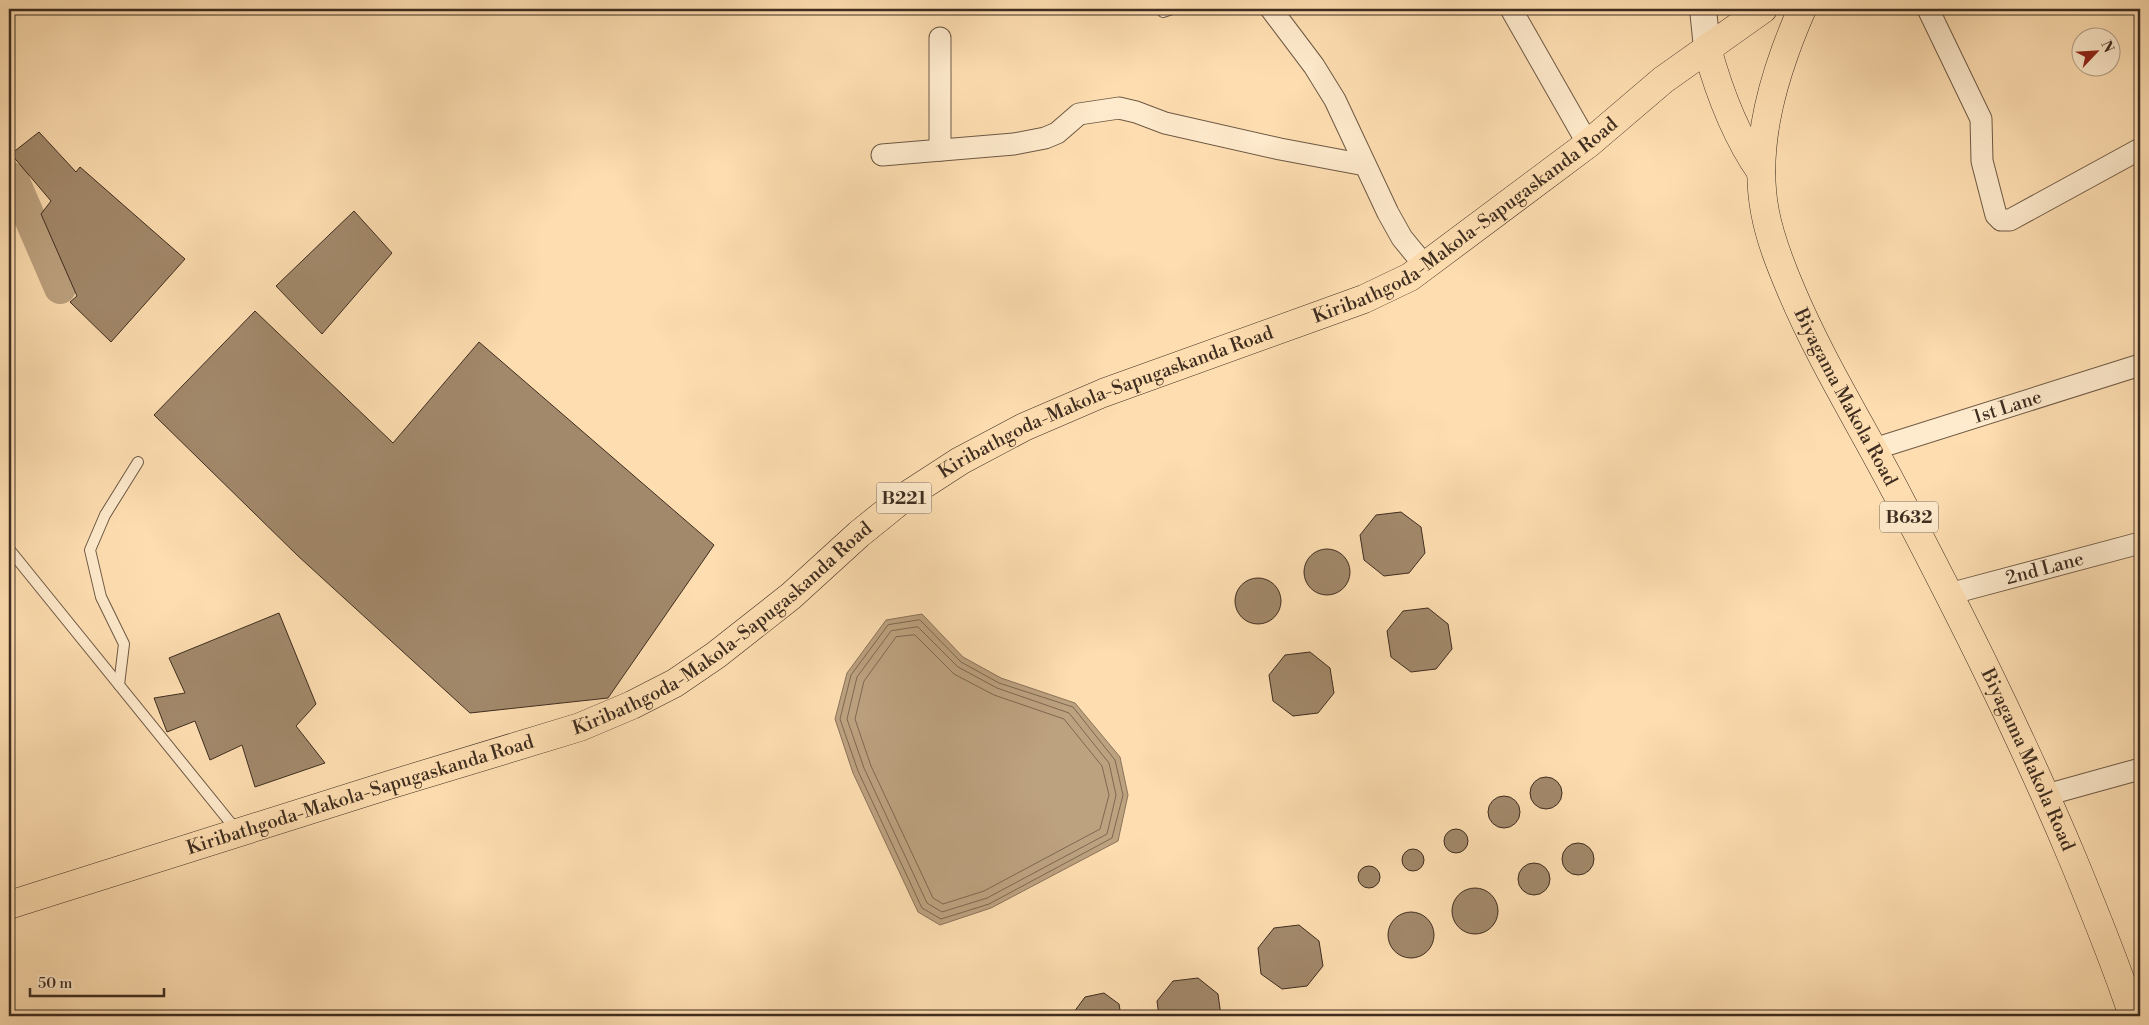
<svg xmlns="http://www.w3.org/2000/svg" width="2149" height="1025" font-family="'Libre Bodoni',serif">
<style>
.water{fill:#bda280;stroke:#8a735a}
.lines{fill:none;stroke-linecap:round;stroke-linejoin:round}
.shore{stroke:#7e6850;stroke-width:1}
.river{stroke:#bda280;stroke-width:32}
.building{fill:#a2896b;stroke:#3e2d20}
.service-casing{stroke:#6e5944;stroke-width:12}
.minor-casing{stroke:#6e5944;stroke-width:23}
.tertiary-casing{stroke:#6e5944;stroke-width:28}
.primary-casing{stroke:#3e2d20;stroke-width:29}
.service{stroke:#feeacc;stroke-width:10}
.minor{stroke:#feeacc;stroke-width:21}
.tertiary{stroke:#feeacc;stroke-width:26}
.primary{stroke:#fedeb1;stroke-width:28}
.labels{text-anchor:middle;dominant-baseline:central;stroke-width:4.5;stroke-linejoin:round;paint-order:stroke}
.shield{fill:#feeacc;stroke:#786654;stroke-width:1}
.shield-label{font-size:18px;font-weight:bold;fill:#3e2d20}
.street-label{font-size:19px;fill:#3e2d20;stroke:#feeacc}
</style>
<rect width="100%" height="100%" fill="#fedeb1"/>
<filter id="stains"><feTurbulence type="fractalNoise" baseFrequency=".004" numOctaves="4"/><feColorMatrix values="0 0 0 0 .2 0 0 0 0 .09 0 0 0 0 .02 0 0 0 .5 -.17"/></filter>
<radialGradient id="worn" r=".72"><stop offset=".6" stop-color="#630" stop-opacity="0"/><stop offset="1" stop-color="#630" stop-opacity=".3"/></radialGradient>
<polygon class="water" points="922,614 963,657 1001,678 1075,703 1120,757 1128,795 1118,841 991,908 940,925 918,912 853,773 835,719 847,673 886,620"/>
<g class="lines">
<g class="shore">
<polygon points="920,620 961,662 999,683 1073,707 1115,760 1123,795 1112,838 989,904 941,919 922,908 858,771 840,719 851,675 888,625"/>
<polygon points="918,627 958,667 997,688 1069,713 1109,763 1116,795 1107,834 987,898 942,912 927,903 864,768 847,719 857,677 891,631"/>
<polygon points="915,635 954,674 994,695 1064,719 1102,766 1109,795 1100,829 984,891 943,904 933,898 871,766 855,719 864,681 896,637"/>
</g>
<polyline class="river" points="9,177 13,179 60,288"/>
</g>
<g class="building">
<polygon points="39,132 76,172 80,167 185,259 111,342 70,302 77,296 41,214 51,201 11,154"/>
<polygon points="354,211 392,253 322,334 276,286"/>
<polygon points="255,311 393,443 479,342 714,545 608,698 470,713 298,556 154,415"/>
<polygon points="1401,512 1421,527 1425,553 1409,573 1384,576 1364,560 1360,535 1376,515"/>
<circle cx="1327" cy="572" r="23"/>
<circle cx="1258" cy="601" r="23"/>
<polygon points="1428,608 1448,624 1452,649 1436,669 1411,672 1391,657 1387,631 1403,611"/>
<polygon points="279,613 316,704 296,726 325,763 255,787 242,745 210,760 195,721 167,732 154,698 185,693 169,658"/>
<polygon points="1310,652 1330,668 1334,693 1318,713 1293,716 1273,701 1269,675 1285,655"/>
<circle cx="1546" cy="793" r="16"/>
<circle cx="1504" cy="812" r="16"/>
<circle cx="1456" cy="841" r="12"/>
<circle cx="1578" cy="859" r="16"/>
<circle cx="1413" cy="860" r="11"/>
<circle cx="1534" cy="879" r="16"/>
<circle cx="1369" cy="877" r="11"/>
<circle cx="1475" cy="911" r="23"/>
<circle cx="1411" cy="935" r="23"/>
<polygon points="1299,925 1319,941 1323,966 1307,986 1282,989 1261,974 1258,948 1274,928"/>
<polygon points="1198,978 1218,994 1221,1016 1159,1016 1157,1001 1173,981"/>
<polygon points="1104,993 1119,1004 1121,1016 1071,1016 1085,997"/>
</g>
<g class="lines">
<defs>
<g id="service">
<polyline points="1163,12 1172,9"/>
<polyline points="9,549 238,832"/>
<polyline points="119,685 124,644 101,597 90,550 105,515 138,462"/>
</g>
<g id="minor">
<polyline points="1271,9 1314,66 1335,100 1388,213 1402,238 1425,266"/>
<polyline points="1511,9 1588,144"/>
<polyline points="1928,9 1981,119 1982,161 1996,215 2001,220 2010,220 2140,149"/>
<polyline points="940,150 940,38"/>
<polyline points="882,155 1014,144 1045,138 1057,133 1079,114 1119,108 1136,112 1165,123 1280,149 1365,165"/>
<path id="s1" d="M1874,449L2140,365"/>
<path id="s2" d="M1949,594L2140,543"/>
<polyline points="2046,795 2140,769"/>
</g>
<polyline id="tertiary" points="1703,9 1707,48"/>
<g id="primary">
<path id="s3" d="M1802,9C1775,71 1752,144 1765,212C1770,239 1780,264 1791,290C1820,359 1860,423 1895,490C1959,612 2021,735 2074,862C2095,913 2116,964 2133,1016"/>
<path d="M1707,48C1719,92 1735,135 1761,172"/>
<path id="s4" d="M9,905L389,785L580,727L632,705L675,683L716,655L791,596L859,534L906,496L960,461L1024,427L1103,393L1364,299L1410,277L1588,144L1663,80L1763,9"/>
</g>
</defs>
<use href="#service" class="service-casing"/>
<use href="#minor" class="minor-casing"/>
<use href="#tertiary" class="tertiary-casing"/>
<use href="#primary" class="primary-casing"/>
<use href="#service" class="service"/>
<use href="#minor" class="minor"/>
<use href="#tertiary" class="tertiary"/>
<use href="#primary" class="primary"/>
</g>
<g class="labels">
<g class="shield">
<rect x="876.5" y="482.5" width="55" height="31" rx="4"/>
<rect x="1880" y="501.5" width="58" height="31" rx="4"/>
</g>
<g class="shield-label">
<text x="904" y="498">B221</text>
<text x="1909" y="517">B632</text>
</g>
<g class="street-label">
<text stroke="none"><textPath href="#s4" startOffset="1628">Kiribathgoda-Makola-Sapugaskanda Road</textPath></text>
<text stroke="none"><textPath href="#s3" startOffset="412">Biyagama Makola Road</textPath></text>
<text stroke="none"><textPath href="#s4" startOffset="1222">Kiribathgoda-Makola-Sapugaskanda Road</textPath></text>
<text stroke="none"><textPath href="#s1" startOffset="140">1st Lane</textPath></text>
<text stroke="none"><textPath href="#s2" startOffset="99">2nd Lane</textPath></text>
<text stroke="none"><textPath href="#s4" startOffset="772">Kiribathgoda-Makola-Sapugaskanda Road</textPath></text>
<text stroke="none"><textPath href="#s3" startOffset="818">Biyagama Makola Road</textPath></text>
<text stroke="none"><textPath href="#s4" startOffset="368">Kiribathgoda-Makola-Sapugaskanda Road</textPath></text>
</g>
</g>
<rect width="2149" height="1025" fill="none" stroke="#fedeb1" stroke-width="30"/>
<rect x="10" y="10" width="2129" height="1005" fill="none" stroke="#3e2d20" stroke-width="2.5"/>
<rect x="15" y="15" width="2119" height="995" fill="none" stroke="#3e2d20"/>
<g transform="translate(2096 52) rotate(65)"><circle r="24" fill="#feeacc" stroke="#b19e87"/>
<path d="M0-4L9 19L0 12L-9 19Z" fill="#8f2418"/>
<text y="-8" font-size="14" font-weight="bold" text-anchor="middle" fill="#3e2d20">N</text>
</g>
<path d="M30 988v8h134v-8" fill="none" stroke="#3e2d20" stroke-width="2.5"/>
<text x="38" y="988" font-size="15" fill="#3e2d20" stroke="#feeacc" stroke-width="4" paint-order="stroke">50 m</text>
<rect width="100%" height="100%" filter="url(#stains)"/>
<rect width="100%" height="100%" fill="url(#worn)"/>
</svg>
